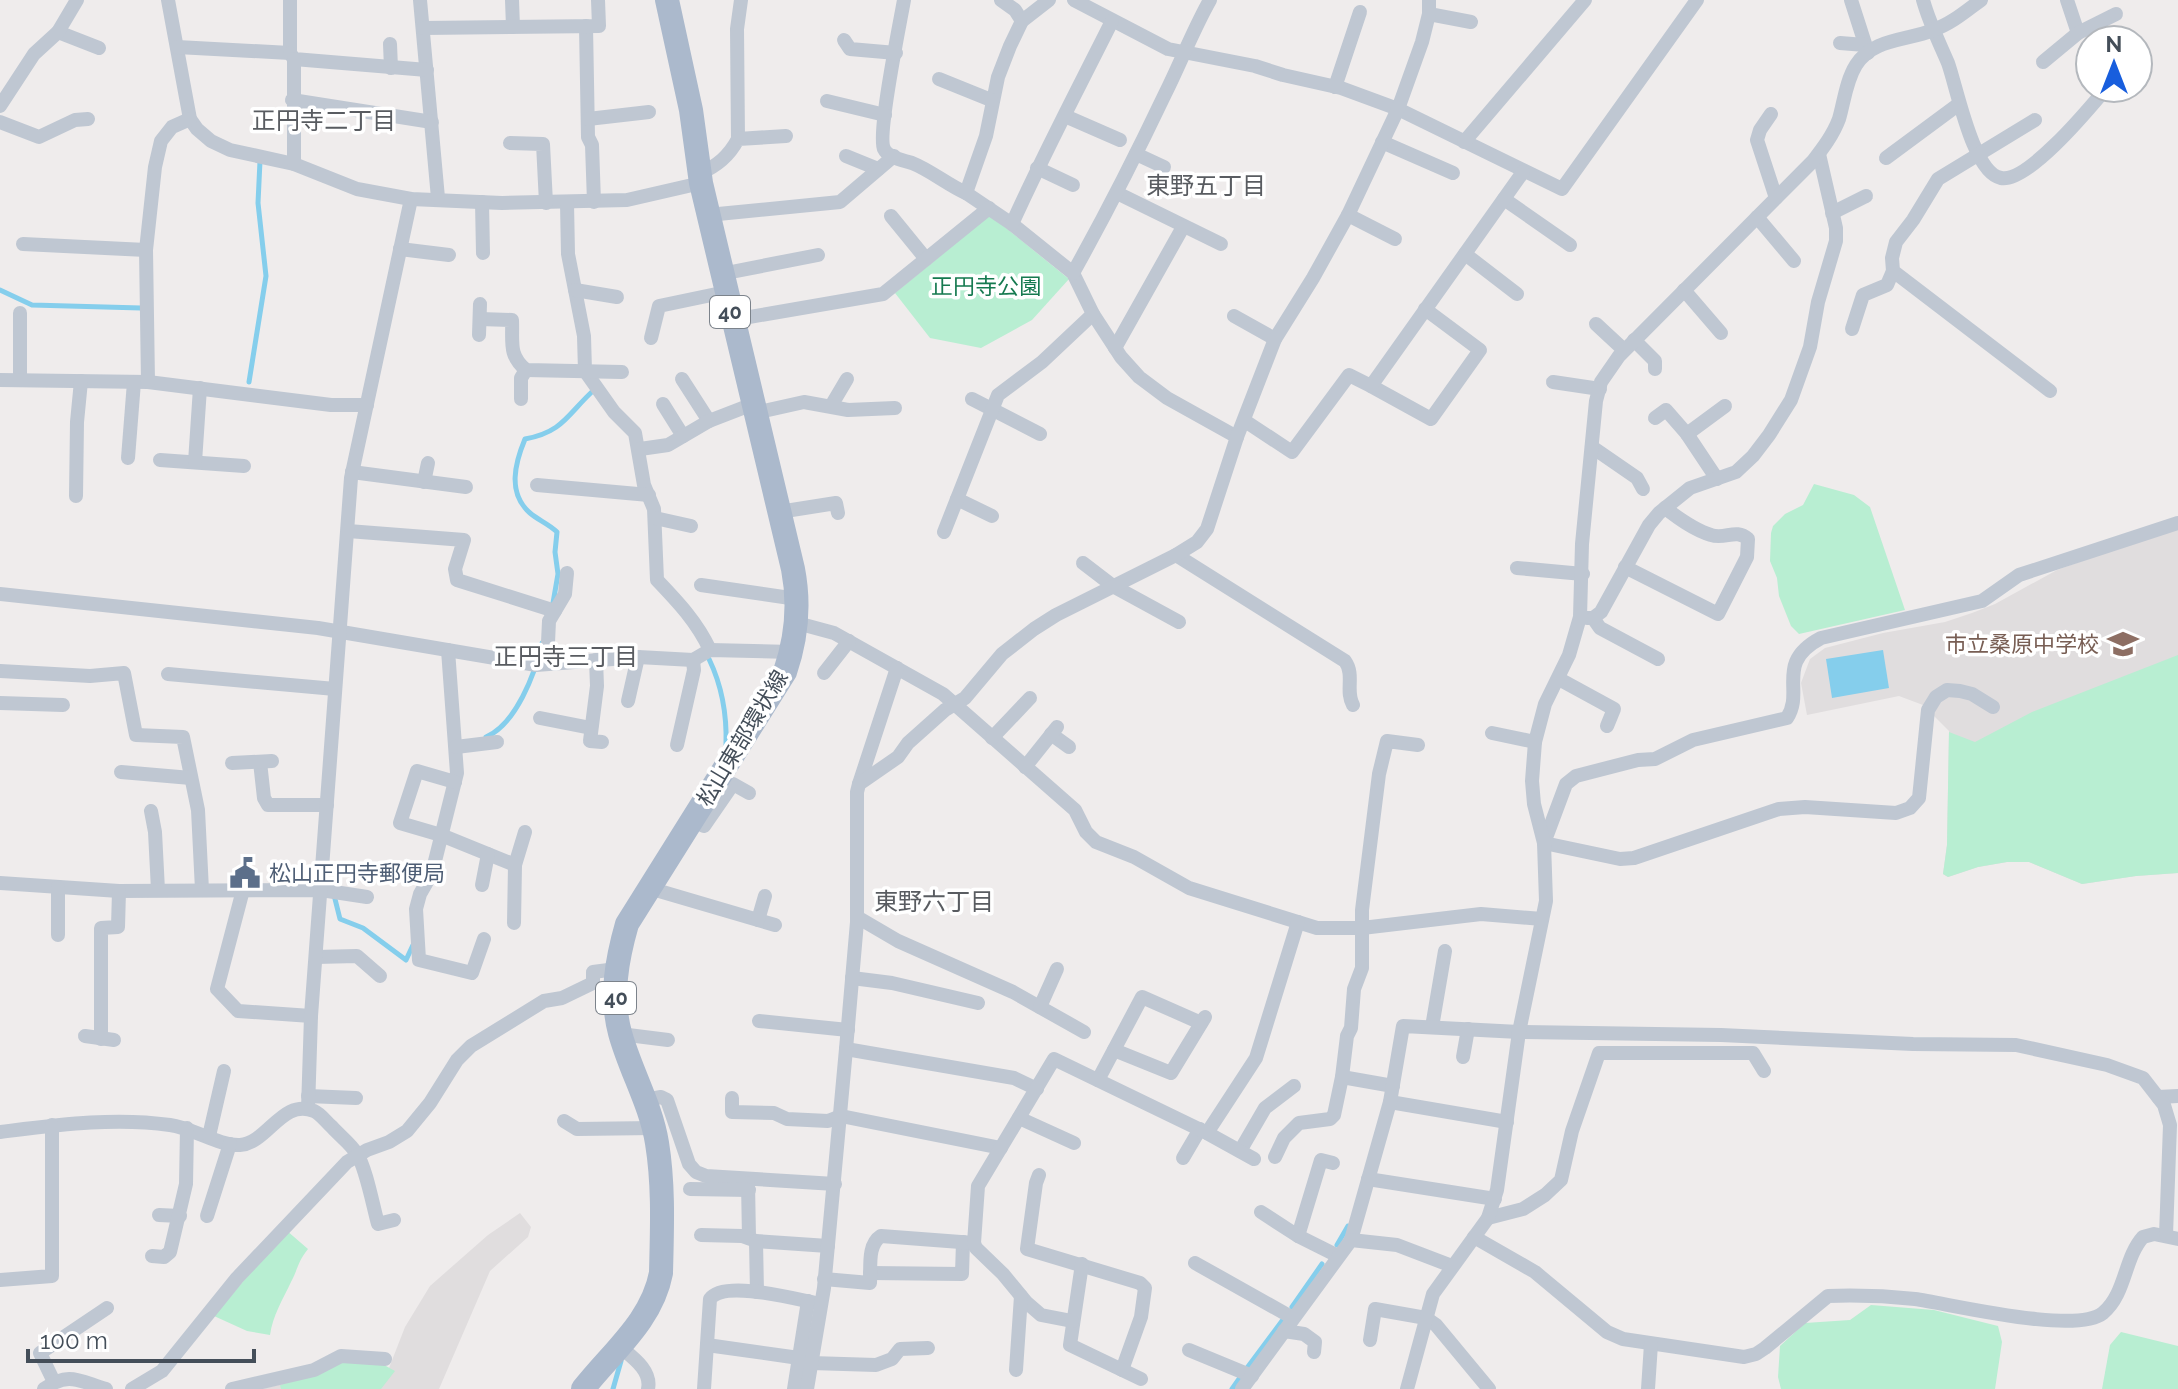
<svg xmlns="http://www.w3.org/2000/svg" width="2178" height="1389" font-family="Raleway,'Noto Sans JP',sans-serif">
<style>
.education{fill:#e0ddde}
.green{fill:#b8eed2}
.water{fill:#85ceec}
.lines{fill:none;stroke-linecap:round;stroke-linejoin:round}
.stream{stroke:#85ceec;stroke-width:5}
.minor{stroke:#bfc7d2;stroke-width:14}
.primary{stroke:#abb9cc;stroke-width:24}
.labels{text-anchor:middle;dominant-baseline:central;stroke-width:7;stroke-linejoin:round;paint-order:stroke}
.shield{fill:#fff;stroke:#7c838b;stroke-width:2}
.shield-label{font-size:20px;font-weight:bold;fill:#444e59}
.park-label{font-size:22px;fill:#167a50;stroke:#fff}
.education-label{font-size:22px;fill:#785e54;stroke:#fff;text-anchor:end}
.street-label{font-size:22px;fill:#444e59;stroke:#fff}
.service-label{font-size:22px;fill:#4e5e75;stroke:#fff;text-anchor:start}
.neighbourhood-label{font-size:24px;fill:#595c61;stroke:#fff}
</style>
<rect width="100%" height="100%" fill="#efecec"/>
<g class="education">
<polygon points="2178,527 2178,873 2136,876 2082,884 2029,862 2007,862 1978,867 1948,877 1943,874 1947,845 1949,731 1923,705 1899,696 1807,715 1801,683 1810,659 1825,648 1883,633 1945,622 1972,613 1995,604 2057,570"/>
<polygon points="520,1213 531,1227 528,1237 490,1271 439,1389 262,1389 315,1376 384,1365 389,1368 405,1327 430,1286 488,1235"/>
</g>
<g class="green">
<polygon points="990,215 1069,279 1032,320 981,348 930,338 895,293"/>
<polygon points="1814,484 1854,495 1870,507 1905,610 1799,634 1791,626 1779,596 1777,578 1770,561 1771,533 1773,526 1785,514 1803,505"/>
<polygon points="2178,655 2178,873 2136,876 2082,884 2029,862 2007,862 1978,867 1948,877 1943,874 1947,845 1949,732 1975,742 2032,712"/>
<path d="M286,1230L308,1249C298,1261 298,1269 291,1282C282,1301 273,1315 270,1335L247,1331L214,1316Z"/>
<polygon points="1871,1305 1934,1310 1998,1326 2002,1342 1995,1389 1781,1389 1778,1377 1780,1346 1805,1323 1850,1320"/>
<polygon points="2121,1332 2178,1346 2178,1389 2102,1389 2110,1345"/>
<polygon points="343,1362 384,1365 395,1371 381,1389 281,1389 280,1385 317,1375"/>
</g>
<polygon class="water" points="1883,650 1889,688 1832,698 1826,659"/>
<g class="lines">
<g class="stream">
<polyline points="0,290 32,305 141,308"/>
<polyline points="249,382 266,276 258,203 260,161"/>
<path d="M553,603L558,574L555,552L557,532C549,524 538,520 530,513C507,493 515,463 525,439C564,432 568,413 595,389"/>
<path d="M709,659C722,686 727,715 726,745"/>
<path d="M486,737C516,724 535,674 542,643"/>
<polyline points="331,894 334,895 340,919 363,928 406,960 413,945"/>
<polyline points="1337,1245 1348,1226"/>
<polyline points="1292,1307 1322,1264"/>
<polyline points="1247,1368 1282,1321"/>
<polyline points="613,1389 621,1361"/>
<polyline points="1232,1389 1239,1379"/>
</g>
<g class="minor">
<polyline points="168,0 190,119 197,129 211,141 230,150 294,164 357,189 411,199 502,203 627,200 701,183"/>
<polyline points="420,0 438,198"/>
<polyline points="512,0 513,27"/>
<path d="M904,0C900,23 877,135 884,149C888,158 903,160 912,163C930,170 948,185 966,193"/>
<polyline points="1001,0 1015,10 1022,21"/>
<polyline points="1049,0 1022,21 1010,46 998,77 986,136 966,193 1012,224 1073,273 1093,314 1121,357 1139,377 1167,398 1237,437"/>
<polyline points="1074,0 1168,49 1255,66 1283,75 1341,88 1398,109 1562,189 1697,0"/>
<polyline points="1851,0 1868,53"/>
<path d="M1923,0C1929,22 1939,42 1948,63C1957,88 1973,173 2001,178C2027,183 2087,111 2103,92"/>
<polyline points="2067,0 2078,33"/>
<polyline points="1429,14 1471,22"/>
<polyline points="586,26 588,137 592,145 594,202"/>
<polyline points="424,28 599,26 598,0"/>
<polyline points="58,32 99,48"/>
<polyline points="844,40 850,49 896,53"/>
<polyline points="1840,43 1865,45"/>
<polyline points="390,44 391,68"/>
<polyline points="177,47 290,53 290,0"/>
<polyline points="290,53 294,59 427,70"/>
<polyline points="2043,62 2078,33 2116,14"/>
<polyline points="939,79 991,100"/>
<polyline points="1335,87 1360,12"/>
<polyline points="292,100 432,122"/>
<polyline points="827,101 885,115"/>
<polyline points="0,106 34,54 58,32 77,0"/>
<polyline points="1771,114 1760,130 1757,140 1776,198"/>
<polyline points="1065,116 1120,140"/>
<polyline points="588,119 649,112"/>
<polyline points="2035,120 1938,179 1913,220 1896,242 1892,258 1893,271 2050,391"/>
<polyline points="0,122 39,137 75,120 88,119"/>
<polyline points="738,139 737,29 741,0"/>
<polyline points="1382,142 1453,173"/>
<polyline points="1464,142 1585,0"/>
<polyline points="510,143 543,144 546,203"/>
<polyline points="1136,154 1164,167"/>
<polyline points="846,156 878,169"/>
<polyline points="1886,158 1959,104"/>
<polyline points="294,164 294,59"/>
<polyline points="1037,168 1073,185"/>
<path d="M699,174C717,166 729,156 738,139L786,136"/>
<polyline points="1117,193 1221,244"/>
<polyline points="1504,199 1570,245"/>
<polyline points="482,202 483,253"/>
<path d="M567,203L568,254L584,336L585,371L614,412L635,433L644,485L654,509L657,580C678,602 697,622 710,650"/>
<polyline points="1832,213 1866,196"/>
<polyline points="708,215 840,202 894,156"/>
<polyline points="1348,215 1395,239"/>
<polyline points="891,216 926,259"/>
<polyline points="1757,217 1794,261"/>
<path d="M1012,224C1043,155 1078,89 1112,21"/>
<polyline points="23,244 146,250"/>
<polyline points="400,249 449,255"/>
<polyline points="1465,254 1517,294"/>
<path d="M1073,273C1106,214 1136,155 1165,94C1181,62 1193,30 1210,0"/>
<polyline points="721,274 818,255"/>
<polyline points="575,290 617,297"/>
<polyline points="1684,290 1721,333"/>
<polyline points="20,313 20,380"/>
<polyline points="1234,316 1275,339"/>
<path d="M480,319L512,320C513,342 508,355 526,370L622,372"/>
<polyline points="732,320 883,294 989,208"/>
<polyline points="1596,324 1624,350"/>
<polyline points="1852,329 1863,295 1887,285 1893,271"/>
<polyline points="479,335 480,304"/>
<polyline points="651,338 659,306 726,292"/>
<polyline points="1634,340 1655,361 1655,369"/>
<polyline points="1115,348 1183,227"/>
<polyline points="682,379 709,421"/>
<polyline points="0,380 148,382 331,405 367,405"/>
<polyline points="148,382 146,250 155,167 161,141 172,127 190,119"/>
<polyline points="1553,382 1600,389"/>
<polyline points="1371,386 1431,419 1480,350 1425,309"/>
<polyline points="521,399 521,378 526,370"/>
<polyline points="972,399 1040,434"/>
<polyline points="663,404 683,436"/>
<polyline points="831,406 847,379"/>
<polyline points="755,413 804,402 848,410 895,408"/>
<polyline points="1655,418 1666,410 1687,434 1717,479"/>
<polyline points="1245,421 1292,452 1349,375 1371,386 1523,172"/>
<polyline points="1687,434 1725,406"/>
<polyline points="1592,447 1637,478 1643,489"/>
<polyline points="640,449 668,445 709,421 753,404"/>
<polyline points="128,458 134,382"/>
<polyline points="160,460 244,466"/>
<polyline points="195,462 200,388"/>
<polyline points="352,472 466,487"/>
<polyline points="424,482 428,463"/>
<polyline points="537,485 649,495"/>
<polyline points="76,496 77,422 81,381"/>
<polyline points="957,499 992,516"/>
<polyline points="779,512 836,503 838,513"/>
<polyline points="655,518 691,526"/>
<polyline points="348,531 464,540 455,569 457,580 555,611"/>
<polyline points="944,532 998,395 1042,362 1093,314"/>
<path d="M1176,555L1345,661C1355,675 1345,691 1353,705"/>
<polyline points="1083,563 1113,586 1179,622"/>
<path d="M1625,567L1718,614L1747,557L1748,539C1736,528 1725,540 1711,535C1694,530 1678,518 1665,508"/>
<polyline points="1517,568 1583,574"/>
<polyline points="701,585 797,599"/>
<polyline points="0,594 318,628 536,665 638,657 693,660 710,650 792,652"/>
<polyline points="1587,618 1593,618 1600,628 1658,659"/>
<polyline points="1593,618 1601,612 1649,525 1659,513 1690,488 1736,472 1753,456 1769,435 1791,400 1810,347 1818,302 1836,241 1836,228 1819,154"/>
<polyline points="797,623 834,633 943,694 1075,810 1086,832 1096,842 1134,857 1189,888 1317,928 1362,928 1481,914 1542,919"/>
<polyline points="448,650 457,773 432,873 420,894 416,909 419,960 472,973 484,939"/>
<polyline points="596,660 597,686 590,741 602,742"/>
<polyline points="547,664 549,621 565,594 567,573"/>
<polyline points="0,671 90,676 124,673 136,735 183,737 198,810 202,890"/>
<polyline points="824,673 849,641"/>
<polyline points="168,674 335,689"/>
<polyline points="1559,679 1614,709 1607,726"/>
<polyline points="628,701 638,657"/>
<polyline points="0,703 63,705"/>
<path d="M1993,707L1972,694L1960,691L1947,690L1936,697L1928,710L1919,798L1910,808L1896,813L1805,807L1779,809L1634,858L1620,859L1544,843L1566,784L1576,776L1638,760L1655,759L1693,740L1787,718C1805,691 1774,663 1821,638L1982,601L2019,575L2178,523"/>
<polyline points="540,718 591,728"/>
<polyline points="1492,733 1535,742"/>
<polyline points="1051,734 1069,747"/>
<polyline points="992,738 1030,698"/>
<polyline points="677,745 694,670 693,660"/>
<polyline points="456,747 497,742"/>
<polyline points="260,762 264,798 268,805 327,805"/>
<polyline points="232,763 272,761"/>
<polyline points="1025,767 1057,727"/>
<polyline points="121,772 191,778"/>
<polyline points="455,782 417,771 400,823 441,835 515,865"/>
<polyline points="859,784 897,668"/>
<polyline points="151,811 155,832 158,890"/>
<polyline points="692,820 704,826 733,784 749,793"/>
<polyline points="0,883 119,891 321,890 367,897"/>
<polyline points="482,885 488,854"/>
<polyline points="58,887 58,935"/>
<polyline points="649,888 775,925"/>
<polyline points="243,890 217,989 238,1011 311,1016"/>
<polyline points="857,917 898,941 1013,992 1084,1032"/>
<polyline points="758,920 765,896"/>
<polyline points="514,923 515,865 525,832"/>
<polyline points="316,957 357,956 380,976"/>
<polyline points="852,978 892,983 978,1003"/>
<polyline points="1040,1007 1057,969"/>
<polyline points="759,1021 848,1030"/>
<polyline points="1432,1027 1445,951"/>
<polyline points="620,1034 668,1040"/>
<polyline points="85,1036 114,1040"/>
<polyline points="101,1039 101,928 118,927 119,891"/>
<polyline points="846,1049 1014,1078 1037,1089"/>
<polyline points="1114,1050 1171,1073 1205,1017"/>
<polyline points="1463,1057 1468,1029"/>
<polyline points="1342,1077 1393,1086"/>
<polyline points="1098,1080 1142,997 1201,1023"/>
<polyline points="308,1096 356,1098"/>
<polyline points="2158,1097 2178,1096"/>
<polyline points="732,1098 732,1112 774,1113 787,1119 828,1121 841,1116 1001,1148"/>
<polyline points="645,1100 661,1097 667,1100 689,1164 696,1172 706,1176 835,1184"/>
<polyline points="1390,1102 1507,1122"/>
<polyline points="308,1109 311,1016 351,478 411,199"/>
<polyline points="1019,1118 1074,1143"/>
<polyline points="564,1121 577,1129 654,1128"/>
<path d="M0,1132C57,1125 113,1117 170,1125C193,1128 219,1146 240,1145C268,1143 282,1098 314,1111C321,1114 326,1122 332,1127C340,1136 351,1144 357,1154C366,1168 373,1206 378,1224L394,1220"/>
<polyline points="1207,1133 1256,1058 1298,922"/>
<polyline points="209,1136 224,1071"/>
<polyline points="1240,1151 1265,1108 1294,1086"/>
<polyline points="1275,1157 1284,1138 1299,1123 1330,1119 1334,1115 1342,1077 1347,1036 1351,1028 1354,989 1362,968 1362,910 1379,774 1387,741 1418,745"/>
<polyline points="1183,1158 1200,1129"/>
<polyline points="1039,1175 1036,1183 1027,1249 1140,1283 1145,1288 1141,1317 1122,1370"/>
<polyline points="1368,1179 1495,1199"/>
<polyline points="748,1183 749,1238"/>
<polyline points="690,1189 749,1190"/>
<polyline points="1261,1212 1298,1236 1338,1256"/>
<polyline points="159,1215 180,1216"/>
<polyline points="207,1216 230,1144"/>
<polyline points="1488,1218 1523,1209 1545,1195 1561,1180 1572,1131 1599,1053 1753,1053 1764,1071"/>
<polyline points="701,1235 742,1236 756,1241 828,1246"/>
<polyline points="1298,1236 1321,1160 1333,1163"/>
<path d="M1474,1237L1535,1272L1607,1332L1623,1339L1744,1357L1756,1354L1765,1348L1828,1296C1856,1295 1886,1296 1915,1299C1951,1304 2076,1335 2103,1313C2126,1294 2124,1258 2143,1237L2154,1234L2178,1239"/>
<polyline points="1351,1240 1390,1102 1403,1026 1519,1032 1721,1035 1913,1044 2016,1045 2107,1065 2143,1078 2164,1105 2170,1125 2166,1235"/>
<polyline points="756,1241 757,1292"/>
<polyline points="152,1256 164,1257 170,1252 186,1184 187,1128"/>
<polyline points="1195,1263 1293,1318"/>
<polyline points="1082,1264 1070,1345 1141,1379"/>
<polyline points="870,1273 962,1274 963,1242"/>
<path d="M824,1279L870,1283C871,1267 867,1245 881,1236L974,1243"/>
<polyline points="0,1280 52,1276 52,1125"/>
<polyline points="1072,1321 1041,1315 1026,1302 1003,1274 976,1248 974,1243 978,1186 1054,1059 1207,1133 1254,1159"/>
<polyline points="1284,1331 1304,1334 1315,1342 1314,1352"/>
<polyline points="1370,1340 1375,1309 1426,1318 1436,1325 1489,1389"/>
<polyline points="707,1345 799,1358"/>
<path d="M619,1346C632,1357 652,1370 648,1389"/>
<polyline points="1189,1350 1252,1376"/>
<polyline points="811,1363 876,1365 892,1359 900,1349 928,1348"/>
<polyline points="1016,1370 1021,1296"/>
<polyline points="54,1382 40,1353 107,1308"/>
<path d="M44,1389C69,1371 79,1381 106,1389"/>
<polyline points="132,1389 162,1371 237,1278 347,1162 367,1150 389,1142 407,1131 430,1103 457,1060 471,1046 544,1001 562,998 593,983 593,972 616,969"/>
<polyline points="232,1389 314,1370 341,1356 385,1359"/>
<path d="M704,1389L710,1299C724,1279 799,1300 821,1304"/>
<polyline points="794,1389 808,1301"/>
<polyline points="807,1389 824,1288 846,1049 857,922 857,792 859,784 898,757 908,743 945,710 965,698 1002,654 1034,629 1056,615 1176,555 1197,542 1207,529 1237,437 1275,339 1313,278 1348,215 1398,109 1422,42 1429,14 1429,0"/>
<polyline points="1242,1389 1351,1240 1397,1245 1452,1266"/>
<path d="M1407,1389L1433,1294L1488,1218L1497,1190L1519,1032L1546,901L1544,843L1534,804L1532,781L1535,742L1545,704L1569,655L1580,617L1582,544L1596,401L1601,382L1619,356L1813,161C1823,148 1833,135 1839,119C1844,102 1846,81 1856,65C1873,38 1907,41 1933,30C1951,24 1966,11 1981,0"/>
<polyline points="1648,1389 1651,1344"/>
</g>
<path class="primary" d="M583,1389C612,1352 652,1321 661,1273C662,1230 664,1186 657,1143C651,1105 630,1070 620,1033C610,996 617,959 627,924L785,672C797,637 800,605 793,569L701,183L691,110L667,0"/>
</g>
<defs>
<symbol id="school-bare" viewBox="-9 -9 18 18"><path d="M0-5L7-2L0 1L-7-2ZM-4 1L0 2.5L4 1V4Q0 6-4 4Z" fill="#8d6e63" stroke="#fff" stroke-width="2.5" paint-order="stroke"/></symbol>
<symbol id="civic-bare" viewBox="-9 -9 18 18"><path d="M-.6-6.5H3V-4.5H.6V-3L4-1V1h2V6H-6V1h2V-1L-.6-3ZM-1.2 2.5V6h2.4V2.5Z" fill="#5c6f8a" stroke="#fff" stroke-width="2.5" paint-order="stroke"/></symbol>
</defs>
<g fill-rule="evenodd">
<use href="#school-bare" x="2101" y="622" width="44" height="44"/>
<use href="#civic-bare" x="223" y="851" width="44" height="44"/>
</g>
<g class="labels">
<g class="shield">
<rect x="710" y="296" width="40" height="32" rx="6"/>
<rect x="596" y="982" width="40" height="32" rx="6"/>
</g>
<g class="shield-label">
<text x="730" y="312">40</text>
<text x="616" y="998">40</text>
</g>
<g class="park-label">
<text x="986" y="286">正円寺公園</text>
</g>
<g class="education-label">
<text x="2099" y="644">市立桑原中学校</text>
</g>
<g class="street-label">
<text transform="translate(742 738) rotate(-59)">松山東部環状線</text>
</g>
<g class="service-label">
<text x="269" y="873">松山正円寺郵便局</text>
</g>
<g class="neighbourhood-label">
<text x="324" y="120">正円寺二丁目</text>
<text x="1206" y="185">東野五丁目</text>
<text x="566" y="656">正円寺三丁目</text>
<text x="934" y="901">東野六丁目</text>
</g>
</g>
<g transform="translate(2114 64)"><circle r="38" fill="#ffffff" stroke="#b4b8bd" stroke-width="2"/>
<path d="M0-6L14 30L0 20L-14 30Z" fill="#185edd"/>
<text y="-12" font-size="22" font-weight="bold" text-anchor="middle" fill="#444e59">N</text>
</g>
<path d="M28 1349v12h226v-12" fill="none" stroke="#444e59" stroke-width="4"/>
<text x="40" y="1349" font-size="24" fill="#444e59" stroke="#ffffff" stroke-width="6" paint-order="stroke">100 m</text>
</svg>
